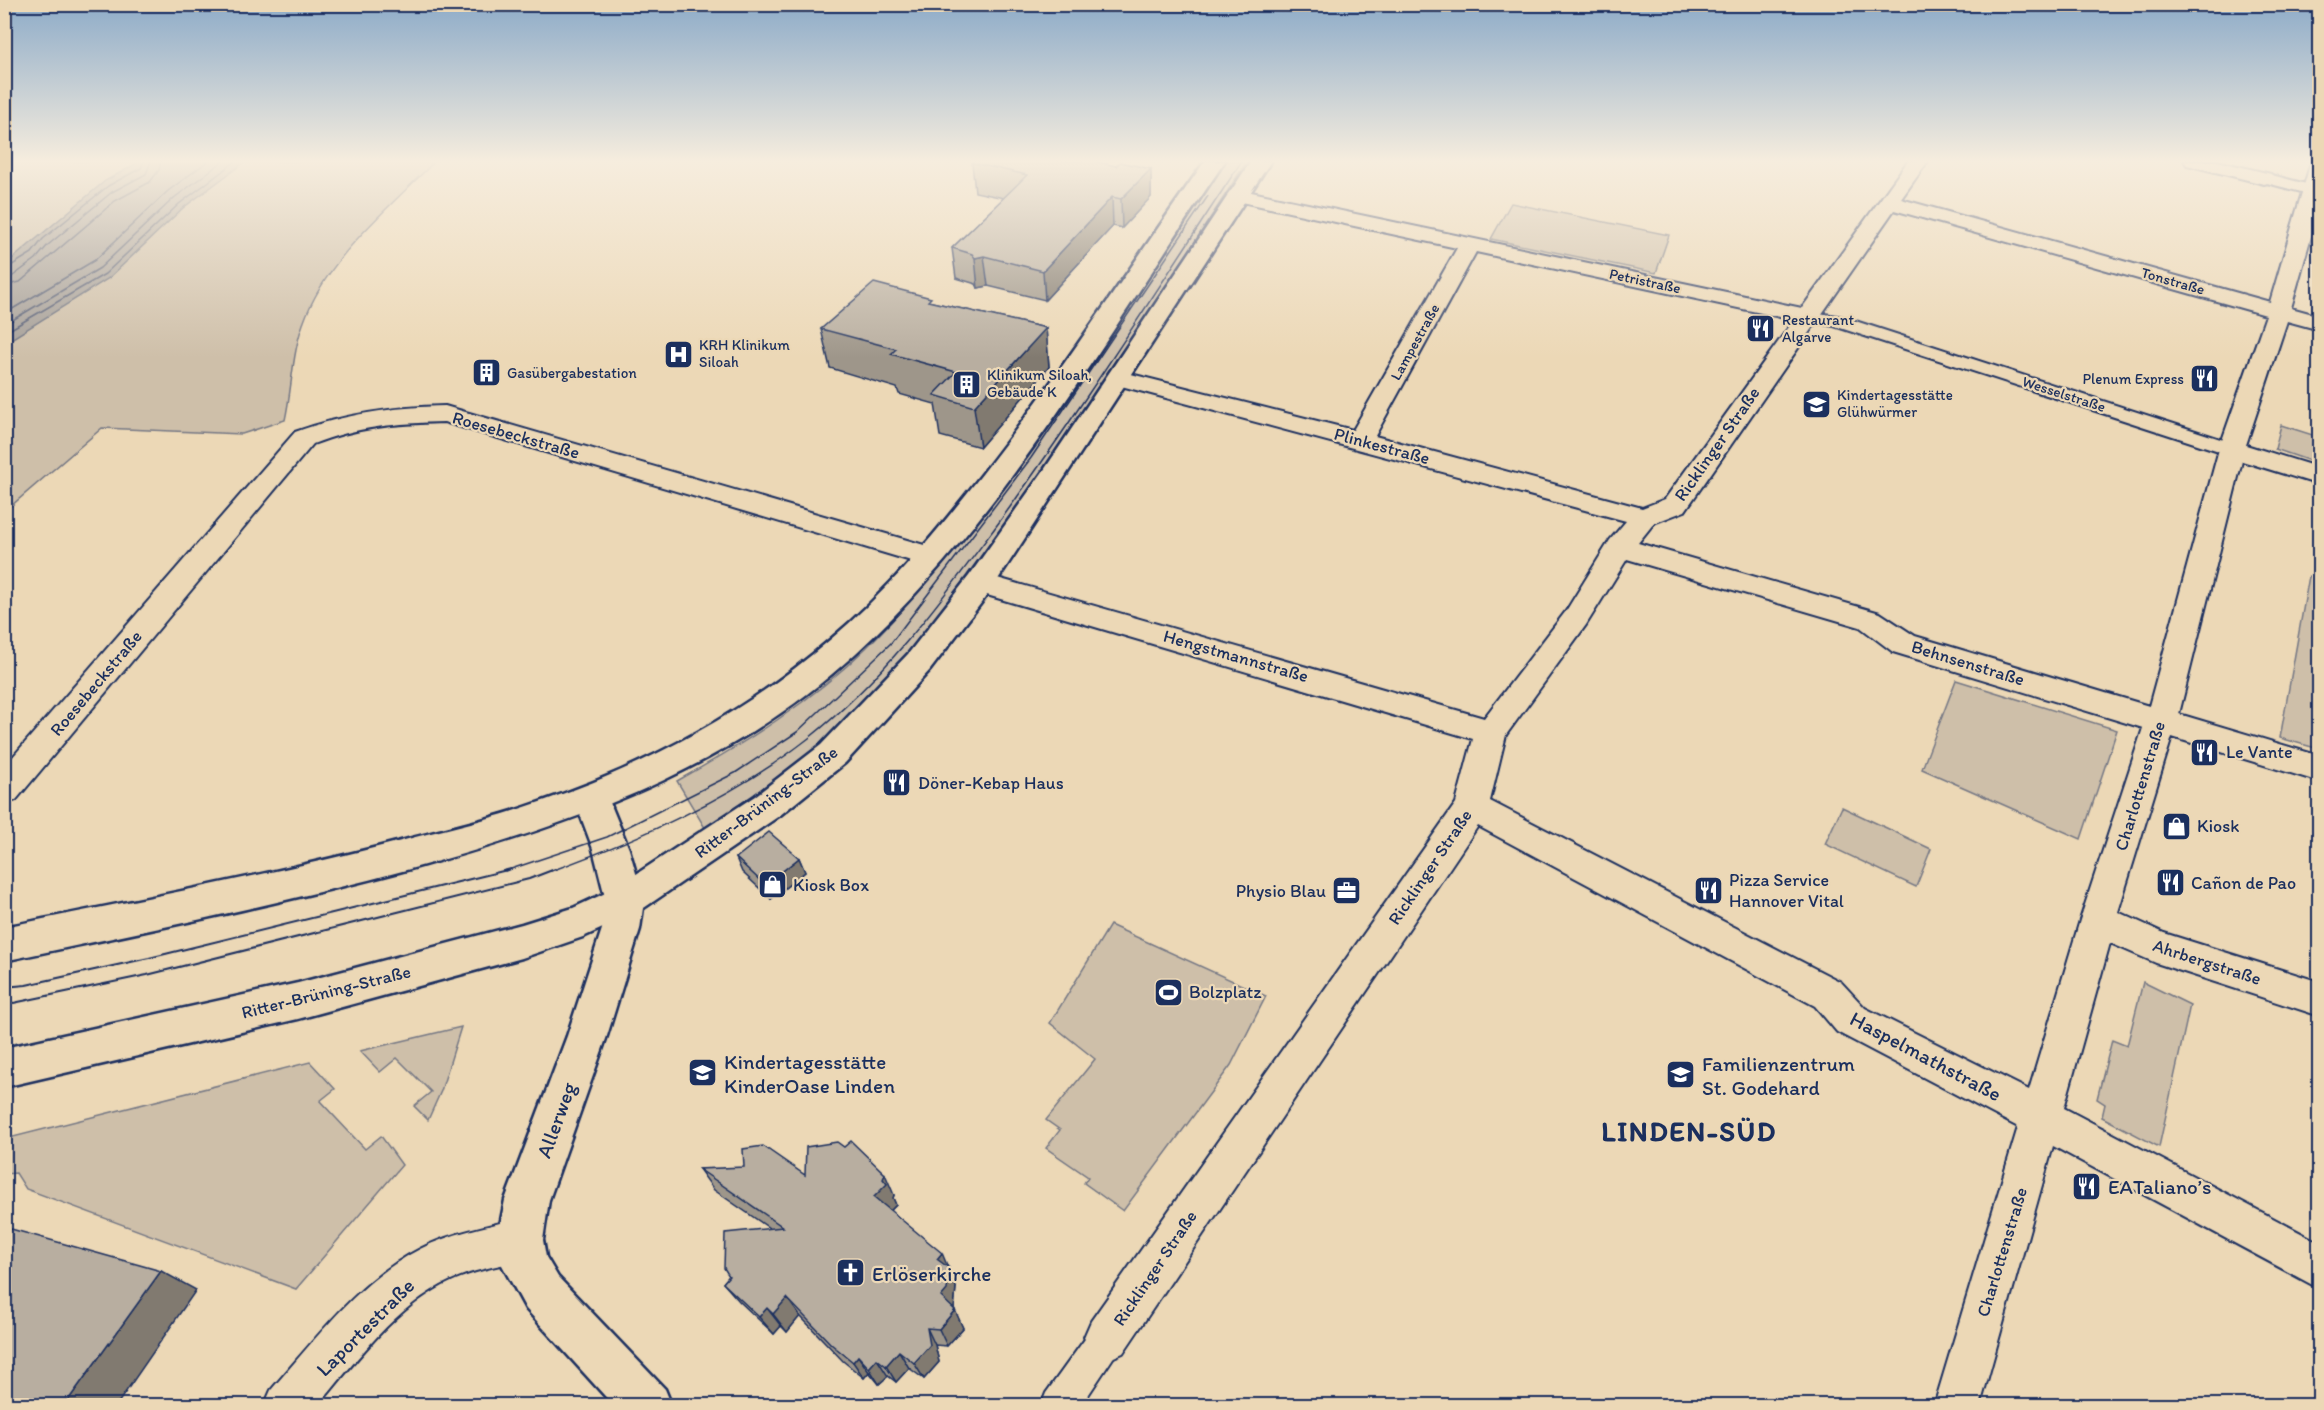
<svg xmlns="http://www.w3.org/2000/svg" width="2324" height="1410" font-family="Itim,sans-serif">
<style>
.green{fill:#cebfa9;stroke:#747784;stroke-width:1.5}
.water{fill:#a49e98;stroke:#6d7281;stroke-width:1.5}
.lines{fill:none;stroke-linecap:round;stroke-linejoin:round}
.shore{stroke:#525b75;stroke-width:1.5}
.pedestrian-casing{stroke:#1b2f5e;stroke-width:4}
.minor-casing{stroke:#1b2f5e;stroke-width:4}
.tertiary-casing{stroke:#1b2f5e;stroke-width:5}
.secondary-casing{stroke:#1b2f5e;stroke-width:5}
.pedestrian{fill:#ecd8b6;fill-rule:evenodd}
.minor{fill:#ecd8b6;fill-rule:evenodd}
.tertiary{fill:#ecd8b6;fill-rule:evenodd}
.secondary{fill:#ecd8b6;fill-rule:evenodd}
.tram-far1{stroke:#1b2f5e;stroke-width:1.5}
.tram{stroke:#1b2f5e;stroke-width:2}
.wall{fill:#9e968a;stroke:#1b2f5e;stroke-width:1.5}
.shaded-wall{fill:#817a70;stroke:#1b2f5e;stroke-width:1.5}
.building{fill:#b8aea0;stroke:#1b2f5e;stroke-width:1.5}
.labels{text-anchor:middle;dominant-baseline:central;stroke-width:4.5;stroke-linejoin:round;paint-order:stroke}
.far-street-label{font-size:15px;fill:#1b2f5e;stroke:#ecd8b6}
.far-poi-label{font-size:15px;fill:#1b2f5e;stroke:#ecd8b6;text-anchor:start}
.street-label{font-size:18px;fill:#1b2f5e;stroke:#ecd8b6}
.poi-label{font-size:18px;fill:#1b2f5e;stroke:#ecd8b6;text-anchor:start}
.near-street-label{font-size:21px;fill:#1b2f5e;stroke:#ecd8b6}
.near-poi-label{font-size:21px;fill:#1b2f5e;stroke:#ecd8b6;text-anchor:start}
.near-district-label{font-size:28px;font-weight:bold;letter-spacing:1.5px;fill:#1b2f5e;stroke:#ecd8b6}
</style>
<rect width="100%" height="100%" fill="#ecd8b6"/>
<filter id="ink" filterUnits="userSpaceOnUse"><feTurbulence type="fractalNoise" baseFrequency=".0167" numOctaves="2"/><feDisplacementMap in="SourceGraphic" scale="12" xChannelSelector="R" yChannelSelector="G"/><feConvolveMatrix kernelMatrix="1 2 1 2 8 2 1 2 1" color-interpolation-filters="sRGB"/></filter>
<g filter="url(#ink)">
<g class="green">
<path d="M5,161H435C387,210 326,258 303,324C292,354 292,389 285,420L242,434L102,428L5,511Z"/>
<path d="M1224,161H1247C1165,288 1083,415 994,538C948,601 903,667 846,721C803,761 754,795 705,828L677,781C745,743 811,702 866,648C941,573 1002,484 1062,397C1116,318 1170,240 1224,161Z"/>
<polygon points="1511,203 1669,235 1656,273 1491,239"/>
<polygon points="2281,425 2319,437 2319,464 2275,449"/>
<polygon points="2309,576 2319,580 2319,749 2280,738"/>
<polygon points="1956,680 2117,730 2081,839 1922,769"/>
<polygon points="1842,807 1931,849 1916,887 1825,844"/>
<polygon points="1110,925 1266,996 1231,1065 1123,1211 1084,1183 1088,1177 1046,1148 1060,1130 1046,1120 1095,1059 1050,1023"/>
<polygon points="2143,982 2190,1005 2159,1147 2102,1117 2105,1104 2097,1099 2112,1040 2127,1046"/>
<polygon points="461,1027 441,1091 428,1120 414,1106 431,1092 397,1058 380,1072 360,1051"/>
<polygon points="310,1062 335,1089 320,1101 365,1149 381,1136 402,1165 296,1289 26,1189 16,1173 5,1174 5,1139"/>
</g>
<polygon class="water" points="141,161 246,161 183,208 109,278 5,343 5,265 105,181"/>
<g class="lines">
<g class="shore">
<polyline points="4,270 32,253 43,239 108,186 141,168 144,161"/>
<polyline points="4,277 13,276 36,259 48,245 112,192 146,174 151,161"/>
<polyline points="4,286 20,282 115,201 150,182 159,170 161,161"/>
<polyline points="4,314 95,260 168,191 208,161"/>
<polyline points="4,325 100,268 174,198 223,161"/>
<polyline points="4,333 105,274 179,204 236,161"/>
</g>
<defs>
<g id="pedestrian">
<polygon points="2264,173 2318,187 2320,192 2313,195 2259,181 2256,178"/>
<polygon points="1807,311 1843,317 2239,445 2242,449 2239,453 2225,453 1834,326 1801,320 1798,316"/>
<polygon points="1107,1320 1119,1325 1124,1337 1119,1349 1081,1406 1041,1406 1046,1393 1095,1325"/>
</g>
<g id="minor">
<path d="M1908,161H1928L1901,199L2270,302L2310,165L2313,161H2320V204L2291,308L2320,316V330L2287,321L2246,445L2320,468V485L2242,461L2179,714L2320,756V782L2172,737L2118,912L2164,933L2320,982V1016L2156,963L2110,943L2064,1108L2320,1243V1289L2053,1146L1980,1406H1934L2018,1127L1837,1032L1815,1006L1478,826L1123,1353L1107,1360L1091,1353L1084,1337L1091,1321L1456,803L1473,739L970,590L966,583L970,576L980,573L1484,718L1566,611L1610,540L1626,521L1110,383L1107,378L1110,373L1119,371L1353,430L1457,248L1237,201L1230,199L1227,195L1230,191L1237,189L1802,308ZM1894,210L2266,315L2219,449L2149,706L1915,636L1880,613L1638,543L1654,523L1685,511ZM1476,252L1794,320L1665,499L1642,508L1375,436ZM1627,559L1860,627L1893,652L2143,728L2080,920L2029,1090L1865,1008L1841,982L1490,801L1506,735L1586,625Z"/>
<polygon points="2184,161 2217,161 2271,174 2274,178 2271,182 2264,184 2187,165"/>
<path d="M445,406L938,549L942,556L938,563L928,566L444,422C397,423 356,427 313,444L16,800L4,804V767L295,432C345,414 392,407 445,406Z"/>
<path d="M520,1218L535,1225L542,1240L535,1255C508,1266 478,1267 451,1280C396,1305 356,1361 318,1406H264L271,1390C315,1340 359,1280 420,1249C451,1233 486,1227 520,1218Z"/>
</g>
<polygon id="tertiary" points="592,784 604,788 629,849 644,901 640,929 607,1036 549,1200 543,1240 546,1257 558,1277 665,1389 672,1406 614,1406 526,1309 502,1265 497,1240 505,1200 567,1036 602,929 606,901 593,849 574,798 580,788"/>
<g id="secondary">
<path d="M1205,161H1225C1114,325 1002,519 856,653C729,770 573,824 410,869C276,905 140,932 4,961V927C137,900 270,875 401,841C444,829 489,820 531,805C640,769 744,714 831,639C888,591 937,532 983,473C1062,372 1131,265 1205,161Z"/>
<polygon points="1251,161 1271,161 991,590 930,670 845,763 779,816 638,912 583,937 522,958 298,1019 4,1087 4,1048 298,983 522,924 573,908 612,890 755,796 821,745 908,654 969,576 1044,470"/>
</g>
</defs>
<use href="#pedestrian" class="pedestrian-casing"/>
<use href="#minor" class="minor-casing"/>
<use href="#tertiary" class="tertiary-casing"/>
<use href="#secondary" class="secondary-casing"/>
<use href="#pedestrian" class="pedestrian"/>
<use href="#minor" class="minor"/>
<use href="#tertiary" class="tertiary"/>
<use href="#secondary" class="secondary"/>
<g class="tram-far1">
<polyline points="505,871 607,837 735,773 797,732 891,643 1031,458 1208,196"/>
<path d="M551,871C641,838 733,798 809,738C886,677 942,599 1000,521C1085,404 1162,281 1242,161"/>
</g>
<g class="tram">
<polyline points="4,987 26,985 149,958 511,869"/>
<polyline points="4,1005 147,975 529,879 555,869"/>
</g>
</g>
<g class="wall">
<polygon points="972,163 1116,166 1151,169 1151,197 1122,228 1113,226 1045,300 988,286 978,288 976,284 956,278 952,248 1004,198 975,192"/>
<polygon points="932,302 1046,328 1049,367 980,447 940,436 935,404 899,394 897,388 830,368 821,329"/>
<polygon points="736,858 799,858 805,872 771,899 742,872"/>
<polygon points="699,1169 805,1175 894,1195 893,1198 896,1205 891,1210 948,1267 956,1287 954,1309 963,1328 947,1346 935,1345 939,1362 924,1379 909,1368 896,1382 888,1376 879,1384 869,1372 864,1378 843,1361 800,1316 787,1332 781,1326 774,1334 739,1301 723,1283 769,1228 714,1190"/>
</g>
<g class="shaded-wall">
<polygon points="1151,169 1151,197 1122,228 1121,199"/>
<polygon points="1112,197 1113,226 1045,300 1043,271"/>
<polygon points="984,256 988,286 978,288 975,258"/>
<polygon points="1046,328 1049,367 980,447 974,407"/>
<polygon points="799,858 805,872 771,899 765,885"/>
<polygon points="885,1174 894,1195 893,1198 896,1205 884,1217 874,1197"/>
<polygon points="942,1253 956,1287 954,1309 949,1315 941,1297 937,1259"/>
<polygon points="161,1271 196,1290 116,1406 64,1406"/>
<polygon points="787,1298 800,1316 787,1332 773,1314"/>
<polygon points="767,1308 781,1326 774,1334 759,1317"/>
<polygon points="955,1310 963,1328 947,1346 939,1329"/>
<polygon points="927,1328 935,1345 939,1362 924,1379 914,1363"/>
<polygon points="899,1351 909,1368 896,1382 886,1366"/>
<polygon points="858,1356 869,1372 864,1378 853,1362"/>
<polygon points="877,1359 888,1376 879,1384 869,1368"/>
</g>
<g class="building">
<polygon points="974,161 1093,161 1116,166 1120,162 1151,169 1121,199 1112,197 1043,271 984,256 975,258 972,254 952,248 1027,175 972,163"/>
<polygon points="874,283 931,298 928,301 1046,328 974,407 934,395 956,372 891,354 896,349 821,329"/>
<polygon points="769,832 799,858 765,885 736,858"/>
<polygon points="851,1141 885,1174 883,1179 887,1184 874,1197 942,1253 937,1259 949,1268 947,1290 941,1297 955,1310 939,1329 927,1328 930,1345 914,1363 899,1351 886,1366 877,1359 869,1368 858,1356 853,1362 831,1344 787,1298 773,1314 767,1308 759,1317 723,1283 729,1276 724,1268 725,1233 783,1227 699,1169 744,1167 743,1149 763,1146 805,1175 806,1147 837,1142 844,1147"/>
<polygon points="4,1227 161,1271 64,1406 4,1406"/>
</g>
</g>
<linearGradient id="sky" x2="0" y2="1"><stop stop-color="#8dabc8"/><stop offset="0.45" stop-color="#f6edde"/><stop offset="1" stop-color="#f6edde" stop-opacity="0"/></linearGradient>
<rect width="2324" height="358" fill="url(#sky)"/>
<defs>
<symbol id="restaurant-square" viewBox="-11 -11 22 22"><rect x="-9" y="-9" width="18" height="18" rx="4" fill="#1b2f5e" stroke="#ecd8b6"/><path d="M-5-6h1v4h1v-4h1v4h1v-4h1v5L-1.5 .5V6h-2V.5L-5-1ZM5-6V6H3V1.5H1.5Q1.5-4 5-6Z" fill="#fff"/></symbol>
<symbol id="hospital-square" viewBox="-11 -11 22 22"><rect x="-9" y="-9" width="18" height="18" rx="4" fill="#1b2f5e" stroke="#ecd8b6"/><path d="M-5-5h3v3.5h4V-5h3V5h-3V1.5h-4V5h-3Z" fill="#fff"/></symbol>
<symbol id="building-square" viewBox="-11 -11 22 22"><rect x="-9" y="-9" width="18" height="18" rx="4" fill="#1b2f5e" stroke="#ecd8b6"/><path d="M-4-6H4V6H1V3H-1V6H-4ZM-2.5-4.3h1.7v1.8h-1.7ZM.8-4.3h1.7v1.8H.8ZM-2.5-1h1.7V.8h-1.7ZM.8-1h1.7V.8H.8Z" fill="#fff"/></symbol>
<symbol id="school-square" viewBox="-11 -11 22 22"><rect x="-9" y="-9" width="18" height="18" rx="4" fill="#1b2f5e" stroke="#ecd8b6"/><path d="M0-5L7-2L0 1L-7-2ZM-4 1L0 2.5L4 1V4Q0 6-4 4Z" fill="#fff"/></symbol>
<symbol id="shop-square" viewBox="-11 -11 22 22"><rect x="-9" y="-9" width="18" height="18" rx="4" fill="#1b2f5e" stroke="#ecd8b6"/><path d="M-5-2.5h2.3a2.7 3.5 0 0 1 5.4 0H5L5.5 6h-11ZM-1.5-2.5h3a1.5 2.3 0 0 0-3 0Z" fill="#fff"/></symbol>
<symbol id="office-square" viewBox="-11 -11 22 22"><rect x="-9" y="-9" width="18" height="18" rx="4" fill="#1b2f5e" stroke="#ecd8b6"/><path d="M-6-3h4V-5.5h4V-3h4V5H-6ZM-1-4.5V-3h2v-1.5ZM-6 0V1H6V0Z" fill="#fff"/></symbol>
<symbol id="stadium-square" viewBox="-11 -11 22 22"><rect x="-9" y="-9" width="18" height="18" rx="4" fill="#1b2f5e" stroke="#ecd8b6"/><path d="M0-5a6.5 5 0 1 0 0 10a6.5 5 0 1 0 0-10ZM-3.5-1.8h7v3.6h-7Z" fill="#fff"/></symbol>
<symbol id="church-square" viewBox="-11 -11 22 22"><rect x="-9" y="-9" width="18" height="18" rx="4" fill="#1b2f5e" stroke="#ecd8b6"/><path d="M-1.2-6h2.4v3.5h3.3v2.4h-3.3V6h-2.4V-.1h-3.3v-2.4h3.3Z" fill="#fff"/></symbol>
</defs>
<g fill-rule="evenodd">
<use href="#restaurant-square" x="1744" y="312" width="33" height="33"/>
<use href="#hospital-square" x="662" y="338" width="33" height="33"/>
<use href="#building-square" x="470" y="356" width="33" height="33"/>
<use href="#restaurant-square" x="2188" y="362" width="33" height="33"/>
<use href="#building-square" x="950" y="368" width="33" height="33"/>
<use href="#school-square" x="1800" y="388" width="33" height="33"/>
<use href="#restaurant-square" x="2188" y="736" width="33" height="33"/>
<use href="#restaurant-square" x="880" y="766" width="33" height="33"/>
<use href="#shop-square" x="2160" y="810" width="33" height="33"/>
<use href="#restaurant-square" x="2154" y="866" width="33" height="33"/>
<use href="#shop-square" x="756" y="868" width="33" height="33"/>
<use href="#restaurant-square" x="1692" y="874" width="33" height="33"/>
<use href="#office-square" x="1330" y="874" width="33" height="33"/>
<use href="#stadium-square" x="1152" y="976" width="33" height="33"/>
<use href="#school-square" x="686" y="1056" width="33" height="33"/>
<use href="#school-square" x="1664" y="1058" width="33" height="33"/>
<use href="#restaurant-square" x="2070" y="1170" width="33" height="33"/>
<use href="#church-square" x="834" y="1256" width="33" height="33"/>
</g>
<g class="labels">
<g class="far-street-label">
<text transform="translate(1645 281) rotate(12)">Petristraße</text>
<text transform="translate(2173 281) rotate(16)">Tonstraße</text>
<text transform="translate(1415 342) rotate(-61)">Lampestraße</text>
<text transform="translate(2064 394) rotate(18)">Wesselstraße</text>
</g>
<g class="far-poi-label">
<text x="1782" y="320">Restaurant<tspan x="1782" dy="17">Algarve</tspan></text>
<text x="699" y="345">KRH Klinikum<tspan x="699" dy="17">Siloah</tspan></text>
<text x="507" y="373">Gasübergabestation</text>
<text x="987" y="375">Klinikum Siloah,<tspan x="987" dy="17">Gebäude K</tspan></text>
<text x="2184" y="379" text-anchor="end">Plenum Express</text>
<text x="1837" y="395">Kindertagesstätte<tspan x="1837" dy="17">Glühwürmer</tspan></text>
</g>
<g class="street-label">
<text transform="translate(516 435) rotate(16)">Roesebeckstraße</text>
<text transform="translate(1717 444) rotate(-55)">Ricklinger Straße</text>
<text transform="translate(1382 446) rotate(15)">Plinkestraße</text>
<text transform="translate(1236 656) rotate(16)">Hengstmannstraße</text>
<text transform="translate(1968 663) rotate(17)">Behnsenstraße</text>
<text transform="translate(96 683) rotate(-50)">Roesebeckstraße</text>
<text transform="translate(2140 786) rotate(-73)">Charlottenstraße</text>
<text transform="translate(766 802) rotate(-37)">Ritter-Brüning-Straße</text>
<text transform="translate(1430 867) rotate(-56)">Ricklinger Straße</text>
<text transform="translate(2207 962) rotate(18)">Ahrbergstraße</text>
<text transform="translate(326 992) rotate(-14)">Ritter-Brüning-Straße</text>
<text transform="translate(2002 1252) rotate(-73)">Charlottenstraße</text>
<text transform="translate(1155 1268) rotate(-56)">Ricklinger Straße</text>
</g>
<g class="poi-label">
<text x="2226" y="752">Le Vante</text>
<text x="918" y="783">Döner-Kebap Haus</text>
<text x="2197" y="826">Kiosk</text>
<text x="1729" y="880">Pizza Service<tspan x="1729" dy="21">Hannover Vital</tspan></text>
<text x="2191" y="883">Cañon de Pao</text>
<text x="793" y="885">Kiosk Box</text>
<text x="1326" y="891" text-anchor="end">Physio Blau</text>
<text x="1189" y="992">Bolzplatz</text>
</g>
<g class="near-street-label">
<text transform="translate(1926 1056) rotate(28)">Haspelmathstraße</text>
<text transform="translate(556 1120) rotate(-70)">Allerweg</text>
<text transform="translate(365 1327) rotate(-45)">Laportestraße</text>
</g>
<g class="near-poi-label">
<text x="724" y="1061">Kindertagesstätte<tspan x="724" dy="24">KinderOase Linden</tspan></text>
<text x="1702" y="1063">Familienzentrum<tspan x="1702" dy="24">St. Godehard</tspan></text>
<text x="2108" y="1186">EATaliano’s</text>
<text x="872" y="1273">Erlöserkirche</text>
</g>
<g class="near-district-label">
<text x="1689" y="1131">LINDEN-SÜD</text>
</g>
</g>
<rect width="2324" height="1410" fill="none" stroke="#ecd8b6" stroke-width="24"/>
<rect x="12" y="12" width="2300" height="1386" fill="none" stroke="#1b2f5e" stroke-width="2" filter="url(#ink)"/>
</svg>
